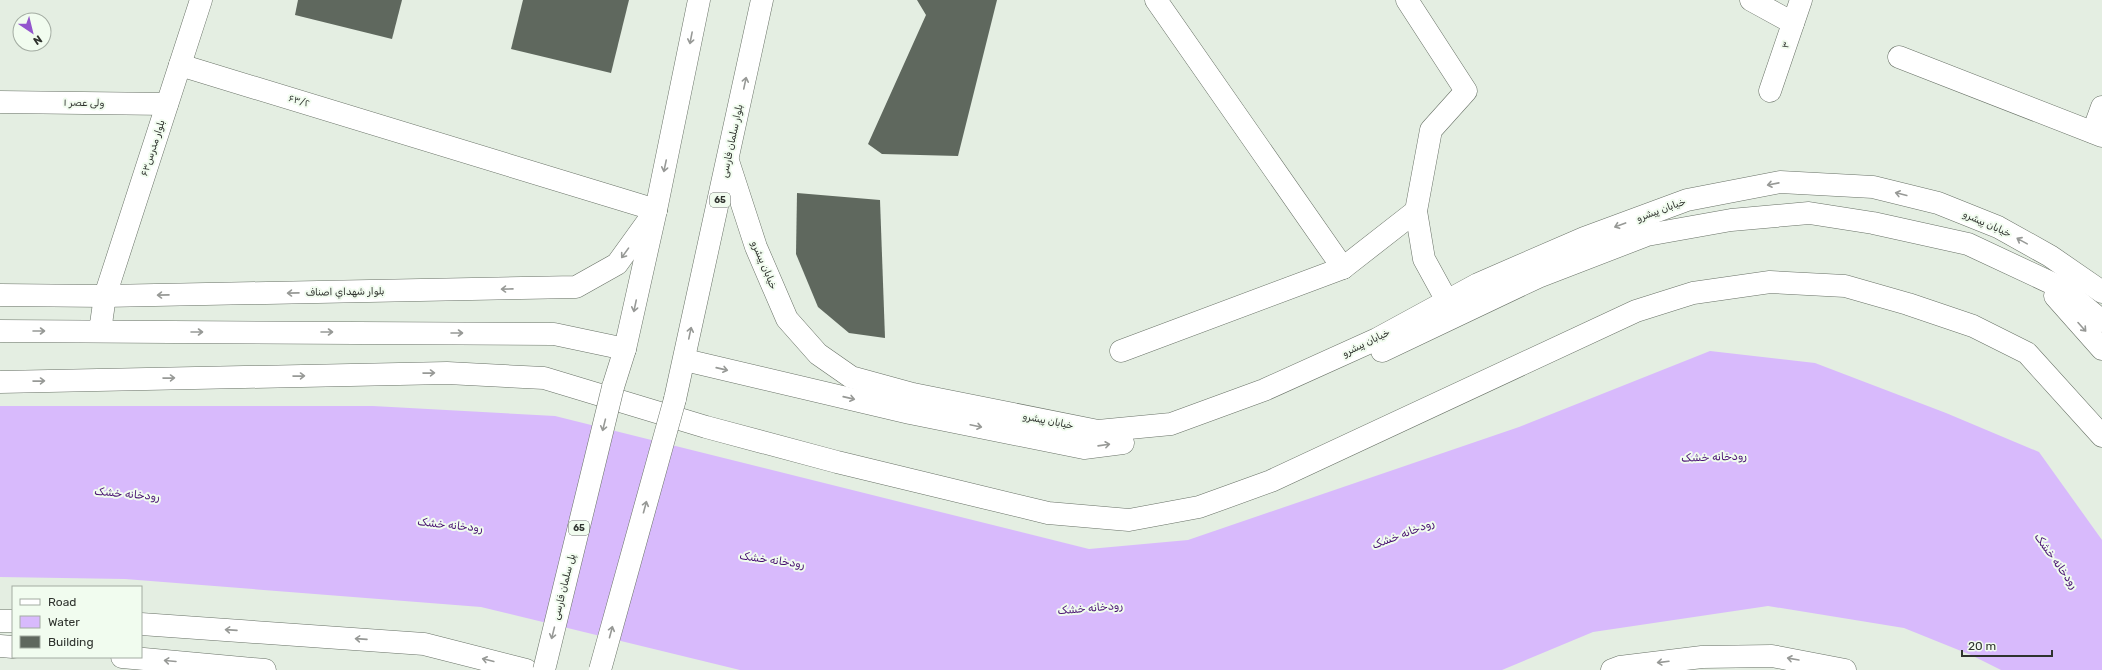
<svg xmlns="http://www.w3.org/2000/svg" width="2102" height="670" font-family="Rubik,'Noto Naskh Arabic',sans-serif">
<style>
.water{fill:#d8bafc}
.building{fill:#5f685e}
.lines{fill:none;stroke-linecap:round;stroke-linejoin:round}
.minor-casing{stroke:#687166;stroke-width:23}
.major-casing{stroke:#687166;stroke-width:23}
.minor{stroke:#fff;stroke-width:22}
.major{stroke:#fff;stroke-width:22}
.major-bridge-casing{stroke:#687166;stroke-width:23;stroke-linecap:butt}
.major-bridge{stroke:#fff;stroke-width:22}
.oneway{stroke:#979996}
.labels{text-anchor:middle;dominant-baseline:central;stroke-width:4;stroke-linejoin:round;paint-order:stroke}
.shield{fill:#f1fcef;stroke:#696f68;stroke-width:1}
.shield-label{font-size:9px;font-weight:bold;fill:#2f332e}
.street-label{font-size:10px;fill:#2f332e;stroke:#f1fcef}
.water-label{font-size:11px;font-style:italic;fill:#471070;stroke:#f1fcef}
</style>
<rect width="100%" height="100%" fill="#e4eee2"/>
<polygon class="water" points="1710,351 1815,363 1946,413 2039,452 2102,540 2102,670 2001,670 1971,655 1904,628 1768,606 1593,632 1502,670 740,670 481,607 125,579 0,577 0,406 373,406 555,416 1089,549 1188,540 1519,427"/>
<g class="building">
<polygon points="298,0 402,0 392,39 295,15"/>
<polygon points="523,0 629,0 611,73 511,49"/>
<polygon points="917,0 997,0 958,156 882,154 868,144 926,15"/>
<polygon points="797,193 880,200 885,338 849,333 818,307 796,254"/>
</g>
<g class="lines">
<defs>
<g id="minor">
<polyline points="1156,0 1343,268"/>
<polyline points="1751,0 1793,23"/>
<polyline points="1899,57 2102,136"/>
<polyline points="180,65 656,210"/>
<polyline points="1770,91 1801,0"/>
<polyline points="0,102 167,104"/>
<polyline points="2093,132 2102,107"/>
<polyline points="1416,211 1424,259 1447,301"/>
<polyline points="105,296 201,0"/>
<polyline points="1121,351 1343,268 1416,211 1431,130 1466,91 1407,0"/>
</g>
<g id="major">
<polyline points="728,161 756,247 787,319 818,354 851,377 913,394 1098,431 1171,424 1264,390 1377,339 1478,284 1584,238 1687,200 1780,182 1873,187 1938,203 1998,227 2050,256 2102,292"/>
<polyline points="0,295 105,296 576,287 617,264 656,210"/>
<polyline points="2055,296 2102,349"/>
<polyline points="0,331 554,334 625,349"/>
<polyline points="100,331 105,296"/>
<polyline points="1382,351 1538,277 1647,235 1731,220 1809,213 1873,223 1968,244 2062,288 2102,321"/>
<polyline points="685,360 910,413 1084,448 1123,443"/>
<polyline points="0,382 447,373 544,378 706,427 837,462 1048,513 1129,520 1199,507 1271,481 1636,311 1693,293 1770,282 1845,286 1908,304 1973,326 2027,353 2102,436"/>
<polyline points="613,387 625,349 656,210 699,0"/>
<polyline points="675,399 762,0"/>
<polyline points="0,621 13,621"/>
<polyline points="141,624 424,644 526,670"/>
<polyline points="0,646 13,647"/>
<polyline points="122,657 265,670"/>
<polyline points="1612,670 1620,667 1702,657 1772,656 1845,670"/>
</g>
</defs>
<use href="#minor" class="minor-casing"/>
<use href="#major" class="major-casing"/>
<use href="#minor" class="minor"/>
<use href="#major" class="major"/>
<defs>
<g id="major-bridge">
<polyline points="544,670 613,387"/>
<polyline points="600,670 675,399"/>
</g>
</defs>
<use href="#major-bridge" class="major-bridge-casing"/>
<use href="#major-bridge" class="major-bridge"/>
</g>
<defs><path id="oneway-shaft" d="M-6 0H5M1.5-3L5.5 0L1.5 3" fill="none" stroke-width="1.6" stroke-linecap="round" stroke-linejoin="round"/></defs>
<g class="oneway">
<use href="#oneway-shaft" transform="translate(691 38) rotate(101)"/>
<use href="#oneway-shaft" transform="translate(745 83) rotate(-78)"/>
<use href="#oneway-shaft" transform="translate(665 166) rotate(102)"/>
<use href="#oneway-shaft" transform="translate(1773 184) rotate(169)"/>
<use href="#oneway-shaft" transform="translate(1901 194) rotate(-166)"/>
<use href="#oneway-shaft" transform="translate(1620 225) rotate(160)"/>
<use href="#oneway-shaft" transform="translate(2022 241) rotate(-151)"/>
<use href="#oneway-shaft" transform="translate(625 253) rotate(126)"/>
<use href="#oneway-shaft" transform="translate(507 289) rotate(179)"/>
<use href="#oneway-shaft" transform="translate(293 293) rotate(179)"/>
<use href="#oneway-shaft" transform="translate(163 295) rotate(179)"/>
<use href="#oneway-shaft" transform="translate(635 306) rotate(102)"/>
<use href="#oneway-shaft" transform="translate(2082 327) rotate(48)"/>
<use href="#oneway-shaft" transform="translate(39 331)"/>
<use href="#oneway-shaft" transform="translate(197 332)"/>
<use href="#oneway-shaft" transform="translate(327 332)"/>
<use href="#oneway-shaft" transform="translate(457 333)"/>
<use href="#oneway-shaft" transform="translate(690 333) rotate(-78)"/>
<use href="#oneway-shaft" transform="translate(722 369) rotate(13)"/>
<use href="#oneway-shaft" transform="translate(429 373) rotate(-1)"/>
<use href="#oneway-shaft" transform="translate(299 376) rotate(-1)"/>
<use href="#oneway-shaft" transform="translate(169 378) rotate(-1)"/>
<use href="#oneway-shaft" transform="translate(39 381) rotate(-1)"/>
<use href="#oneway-shaft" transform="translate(849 398) rotate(13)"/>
<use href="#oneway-shaft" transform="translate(604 425) rotate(104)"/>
<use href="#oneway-shaft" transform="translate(976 426) rotate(12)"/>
<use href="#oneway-shaft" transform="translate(1104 445) rotate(-8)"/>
<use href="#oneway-shaft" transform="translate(645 507) rotate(-75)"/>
<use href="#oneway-shaft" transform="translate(231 630) rotate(-176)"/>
<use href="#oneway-shaft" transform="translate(611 632) rotate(-75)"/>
<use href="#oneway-shaft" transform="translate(553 633) rotate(104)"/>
<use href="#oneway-shaft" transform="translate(361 639) rotate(-176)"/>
<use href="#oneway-shaft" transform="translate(1793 659) rotate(-170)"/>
<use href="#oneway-shaft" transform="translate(488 660) rotate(-166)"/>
<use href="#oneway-shaft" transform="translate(170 661) rotate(-175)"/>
<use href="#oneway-shaft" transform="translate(1663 662) rotate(173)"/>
</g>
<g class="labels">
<g class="shield">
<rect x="710" y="193" width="20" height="14" rx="3"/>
<rect x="569" y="521" width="20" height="14" rx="3"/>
</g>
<g class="shield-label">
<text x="720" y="200">65</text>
<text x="579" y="528">65</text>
</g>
<g class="street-label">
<text transform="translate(1786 45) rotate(-72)">۳</text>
<text transform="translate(299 101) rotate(17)">۶۳/۲</text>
<text transform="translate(84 103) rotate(1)">ولی عصر ۱</text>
<text transform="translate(732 141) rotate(-78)">بلوار سلمان فارسی</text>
<text transform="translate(153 148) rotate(-72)">بلوار مدرس۶۳</text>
<text transform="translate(1661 210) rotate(-20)">خیابان پیشرو</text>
<text transform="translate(1987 224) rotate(24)">خیابان پیشرو</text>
<text transform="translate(764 265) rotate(67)">خیابان پیشرو</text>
<text transform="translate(345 292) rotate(-1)">بلوار شهداي اصناف</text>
<text transform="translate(1366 343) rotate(-26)">خیابان پیشرو</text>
<text transform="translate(1048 421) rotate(11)">خیابان پیشرو</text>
<text transform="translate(564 587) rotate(-76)">پل سلمان فارسی</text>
</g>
<g class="water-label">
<text transform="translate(1714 457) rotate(-2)">رودخانه خشک</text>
<text transform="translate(127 494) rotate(5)">رودخانه خشک</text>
<text transform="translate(450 525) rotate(6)">رودخانه خشک</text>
<text transform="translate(1403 534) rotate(-21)">رودخانه خشک</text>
<text transform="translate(772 560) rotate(8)">رودخانه خشک</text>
<text transform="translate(2056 561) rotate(54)">رودخانه خشک</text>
<text transform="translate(1090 608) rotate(-5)">رودخانه خشک</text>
</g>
</g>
<rect x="12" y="586" width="130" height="72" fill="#f1fcef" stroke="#a3aca2"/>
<rect x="20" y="599" width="20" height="6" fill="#ffffff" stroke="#a3aca2"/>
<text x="48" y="606" font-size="12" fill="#2f332e">Road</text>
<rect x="20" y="616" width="20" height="12" fill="#d8bafc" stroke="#a3aca2"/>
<text x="48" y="626" font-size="12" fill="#2f332e">Water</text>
<rect x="20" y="636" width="20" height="12" fill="#5f685e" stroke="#a3aca2"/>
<text x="48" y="646" font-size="12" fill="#2f332e">Building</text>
<g transform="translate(32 32) rotate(145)"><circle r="19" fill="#f1fcef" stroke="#a3aca2"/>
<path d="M0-3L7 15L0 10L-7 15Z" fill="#9356cd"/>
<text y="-6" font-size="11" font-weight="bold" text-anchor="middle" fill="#2f332e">N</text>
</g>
<path d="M1962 650v6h90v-6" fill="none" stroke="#2f332e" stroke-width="2"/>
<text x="1968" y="650" font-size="12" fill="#2f332e" stroke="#f1fcef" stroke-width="3" paint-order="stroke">20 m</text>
</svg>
